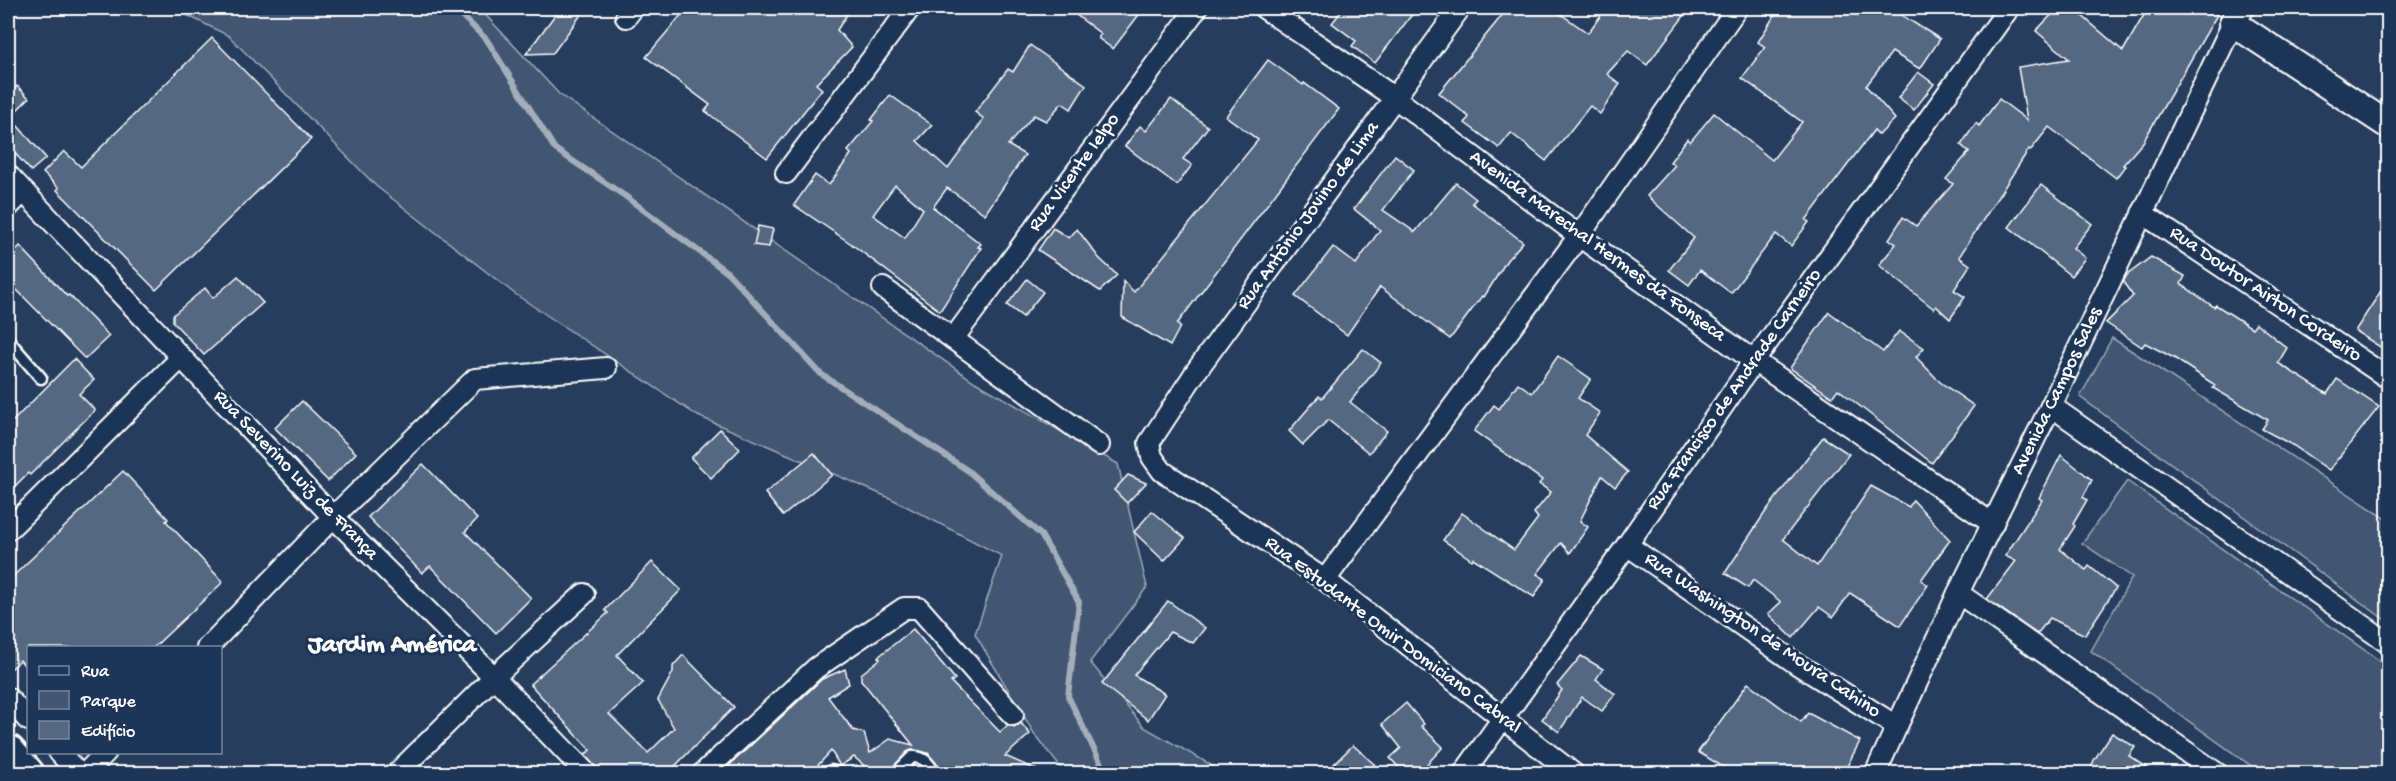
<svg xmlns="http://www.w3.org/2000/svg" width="2396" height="781" font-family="'Gochi Hand',sans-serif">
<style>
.green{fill:#425672;stroke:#a0aab8;stroke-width:1.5}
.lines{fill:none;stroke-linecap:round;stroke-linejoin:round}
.stream{stroke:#a4aebb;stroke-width:6}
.building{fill:#556781;stroke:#fff;stroke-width:1.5;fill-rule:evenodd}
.service-casing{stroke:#fff;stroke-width:15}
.minor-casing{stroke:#fff;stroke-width:24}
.tertiary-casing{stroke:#fff;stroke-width:30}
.trunk-casing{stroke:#fff;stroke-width:38}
.service{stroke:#1d3557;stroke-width:10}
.minor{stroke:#1d3557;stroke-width:20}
.tertiary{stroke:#1d3557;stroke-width:26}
.trunk{stroke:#1d3557;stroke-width:33}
.labels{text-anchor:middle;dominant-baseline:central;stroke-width:6;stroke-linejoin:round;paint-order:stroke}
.street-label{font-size:20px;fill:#fff;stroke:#1d3557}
.district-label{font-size:26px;font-weight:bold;fill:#fff;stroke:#1d3557}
</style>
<rect width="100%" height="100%" fill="#263d5e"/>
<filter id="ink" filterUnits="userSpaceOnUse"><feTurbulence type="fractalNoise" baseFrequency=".0167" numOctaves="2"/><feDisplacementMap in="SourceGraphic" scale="12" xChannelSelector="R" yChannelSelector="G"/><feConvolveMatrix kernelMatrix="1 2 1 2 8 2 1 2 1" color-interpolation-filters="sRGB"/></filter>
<g filter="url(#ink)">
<g class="green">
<polygon points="173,8 479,8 559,94 975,382 1118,464 1147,587 1090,662 1144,727 1225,773 1065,773 1035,735 975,634 1002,556 892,499 698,416 515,294 376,186 229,36"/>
<polygon points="2112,338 2388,520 2388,622 2080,397"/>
<polygon points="2127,481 2388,667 2388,773 2261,773 2091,651 2132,577 2082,543"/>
</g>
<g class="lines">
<polyline class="stream" points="454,8 487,40 555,149 625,196 728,273 821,374 967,470 1041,535 1079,602 1068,696 1106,774"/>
</g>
<g class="building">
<polygon points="560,8 586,8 553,53 526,54"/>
<polygon points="687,8 851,8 837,30 852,47 816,84 822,89 767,158 705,111 710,105 646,57"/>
<polygon points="1067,8 1144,8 1113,49 1098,38 1101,34"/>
<polygon points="1344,8 1417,8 1375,63 1352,46 1356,41 1332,23"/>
<polygon points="1508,8 1552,8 1588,33 1606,8 1673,8 1684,16 1647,65 1628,51 1607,74 1620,84 1600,114 1590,106 1546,161 1511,133 1499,148 1465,123 1469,117 1439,93"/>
<polygon points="1779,8 1890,8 1940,39 1920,69 1892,52 1866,86 1895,119 1879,135 1874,130 1806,220 1809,222 1791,246 1776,234 1731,293 1700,270 1689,285 1669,270 1694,238 1647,196 1675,165 1670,162 1687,139 1690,142 1714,113 1772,160 1802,122 1742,78 1765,47 1758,42"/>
<polygon points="2058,8 2073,8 2123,51 2148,8 2221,8 2143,142 2123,165 2125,166 2116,178 2049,127 2030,151 2029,149 1959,257 1970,265 1954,290 1965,297 1950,319 1936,306 1934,309 1879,265 1896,244 1889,239 1903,217 1916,226 1953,184 1946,179 1969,152 1961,145 1976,123 1979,126 1999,99 2027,120 2018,67 2069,59 2036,31"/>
<polygon points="212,38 311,139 156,290 57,190 59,188 43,173 64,151 81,167"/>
<path d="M1030,45L1086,85L1071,109L1062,103L1046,121L1034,115L1008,145L1025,155L985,214L947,188L933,207L981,244L978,247L981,248L940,311L850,243L794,205L815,175L829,185L851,154L848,151L873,121L871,120L890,95L932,125L917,141L948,169L984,119L975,112L1008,69L1013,72ZM895,185L923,209L905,238L873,215Z"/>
<polygon points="1268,60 1303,85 1304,83 1339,109 1177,324 1180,327 1170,346 1122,317 1123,281 1134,292 1258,140 1226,116"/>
<polygon points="1918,72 1934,84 1914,110 1898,98"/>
<polygon points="17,86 29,98 10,117 46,158 31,171 11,149 8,152 8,96"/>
<polygon points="1171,99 1208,127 1183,159 1192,165 1177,185 1125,146 1140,126 1146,131"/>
<polygon points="1395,155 1414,170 1383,210 1415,232 1456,183 1476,199 1472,203 1523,242 1507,260 1484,297 1482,296 1450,339 1380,287 1347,335 1295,296 1333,247 1356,264 1380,230 1354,209"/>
<polygon points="2041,185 2092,224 2073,248 2085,258 2071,276 2009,227"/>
<polygon points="758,226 773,229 769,247 754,245"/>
<polygon points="1053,228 1069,238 1077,229 1099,258 1117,275 1100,291 1038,250"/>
<polygon points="20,246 67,296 69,295 109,336 85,359 8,281 8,258"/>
<polygon points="2151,257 2185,276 2181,284 2214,307 2216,305 2252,328 2256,323 2287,348 2278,363 2327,394 2337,379 2379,407 2329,470 2294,446 2262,429 2268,420 2213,388 2215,385 2174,358 2145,343 2142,347 2106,323 2133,296 2123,282 2127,275"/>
<polygon points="238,276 263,303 204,355 173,322 173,315 205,288 213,298"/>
<polygon points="1027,279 1043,292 1023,317 1007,305"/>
<polygon points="2388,280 2388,352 2355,331"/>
<polygon points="1829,312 1883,352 1899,331 1924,348 1916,357 1940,382 1974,406 1932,463 1838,389 1832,397 1790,368"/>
<polygon points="1363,349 1381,363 1350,402 1387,431 1369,453 1328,420 1303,445 1289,431 1319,396 1322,398"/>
<polygon points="1558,356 1591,379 1578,398 1600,413 1585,435 1628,472 1615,487 1602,476 1580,521 1588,527 1570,553 1561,543 1537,574 1545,579 1534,597 1473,558 1472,560 1443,540 1462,513 1514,550 1538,518 1534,513 1551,492 1539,484 1542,480 1474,431 1494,405 1499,409 1518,383 1532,393"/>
<polygon points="74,359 94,380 79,394 95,410 30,475 28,473 8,493 8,426"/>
<polygon points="302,401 356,453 328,481 275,428"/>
<polygon points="720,429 740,449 711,478 691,458"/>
<polygon points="1823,437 1849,454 1783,539 1817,566 1871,486 1909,507 1913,500 1950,540 1921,580 1928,585 1900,626 1850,593 1833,617 1819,607 1793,638 1768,614 1781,602 1753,580 1748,588 1725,573 1766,511"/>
<polygon points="814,453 832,475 783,516 765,493"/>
<polygon points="2061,455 2092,480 2083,497 2087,500 2073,524 2075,526 2060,549 2086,570 2089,566 2116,588 2085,635 2050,618 2037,634 1987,599 2016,561 2005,556 2042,500 2039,498"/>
<polygon points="423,464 477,519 465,532 531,598 496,633 430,566 422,573 368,517"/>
<polygon points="123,471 168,519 166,521 223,582 153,648 28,648 28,670 20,660 8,672 8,581"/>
<polygon points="1128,475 1146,483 1127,503 1114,490"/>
<polygon points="1152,511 1185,538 1164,561 1134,532"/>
<polygon points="652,562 681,590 617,655 643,683 609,714 648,753 674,728 658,700 673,672 673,666 683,655 734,707 667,774 601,774 585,755 590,750 530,684 608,613 605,610"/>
<polygon points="1168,601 1205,628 1193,643 1170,632 1134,675 1165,694 1148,720 1102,684"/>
<polygon points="913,629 955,679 951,682 1000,732 1008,725 1015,727 1021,723 1030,734 1005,756 1046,774 943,774 928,753 912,750 907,752 888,774 874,774 854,757 840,766 831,751 810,774 720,774 822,679 845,669 849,684 828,697 853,730 864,733 870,753 890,739 913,745 861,680 861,674 880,659 878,657"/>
<polygon points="1581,656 1603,669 1596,679 1615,694 1602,711 1582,697 1559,732 1542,719 1562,690 1557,685"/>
<polygon points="1748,683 1801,722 1808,713 1860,741 1843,774 1735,774 1698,752"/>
<polygon points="1406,703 1424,724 1421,726 1443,747 1427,764 1436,774 1405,774 1390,758 1401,748 1382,724"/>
<polygon points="2112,733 2135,747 2129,756 2158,774 2089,774 2094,760"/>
<polygon points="1353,745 1375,765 1367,774 1324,774"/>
</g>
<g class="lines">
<defs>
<g id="service">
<polyline points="8,340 41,378"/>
<polyline points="828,774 831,771 843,774"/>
<path d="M895,774L912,757C925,756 928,764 936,774"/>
</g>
<g id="minor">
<polyline points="1264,8 1395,98 1579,236 1754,361 1993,524"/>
<polyline points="1460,8 1197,370 1149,443 1152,457 1162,471 1325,580 1574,774"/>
<polyline points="626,17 633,8"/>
<polyline points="786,173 910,8"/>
<polyline points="8,175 333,517 494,677 587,774"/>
<polyline points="8,207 23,192"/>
<polyline points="2142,213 2388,378"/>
<polyline points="883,288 1099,445"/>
<polyline points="953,339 1197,8"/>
<polyline points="2051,406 2388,643"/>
<polyline points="8,530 181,358"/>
<polyline points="1627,545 1797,664 1896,726"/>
<polyline points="1325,580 1579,236 1737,8"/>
<polyline points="1958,593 2218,774"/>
<polyline points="207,648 333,517 475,379 606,368"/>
<polyline points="8,698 28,720"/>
<polyline points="59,752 79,774"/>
<polyline points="85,774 106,752"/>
<polyline points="396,774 494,677 584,594"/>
<polyline points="702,774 816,668 904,608 919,608 1013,715"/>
<polyline points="1463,774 1627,545 1754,361 2009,8"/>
<path id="s1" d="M1875,774L1958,593L2051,406L2233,23"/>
</g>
<polyline id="tertiary" points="2240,8 2233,23 2388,125"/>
<polyline id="trunk" points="8,752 27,774"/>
</defs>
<use href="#service" class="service-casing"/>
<use href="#minor" class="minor-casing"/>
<use href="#tertiary" class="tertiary-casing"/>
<use href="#trunk" class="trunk-casing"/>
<use href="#service" class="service"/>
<use href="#minor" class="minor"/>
<use href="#tertiary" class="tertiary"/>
<use href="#trunk" class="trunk"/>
</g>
</g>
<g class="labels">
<g class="street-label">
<text transform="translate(1075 173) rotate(-54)">Rua Vicente Ielpo</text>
<text transform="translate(1309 216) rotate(-54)">Rua Antônio Jovino de Lima</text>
<text transform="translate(1597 247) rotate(36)">Avenida Marechal Hermes da Fonseca</text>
<text transform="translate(2265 295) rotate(34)">Rua Doutor Airton Cordeiro</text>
<text transform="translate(1735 390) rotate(-55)">Rua Francisco de Andrade Carneiro</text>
<text stroke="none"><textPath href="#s1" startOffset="424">Avenida Campos Sales</textPath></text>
<text transform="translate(295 476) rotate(46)">Rua Severino Luiz de França</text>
<text transform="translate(1392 636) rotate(37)">Rua Estudante Omir Domiciano Cabral</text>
<text transform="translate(1762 636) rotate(34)">Rua Washington de Moura Cahino</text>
</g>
<g class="district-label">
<text x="392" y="646">Jardim América</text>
</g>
</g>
<rect width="2396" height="781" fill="none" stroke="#1d3557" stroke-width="30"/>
<rect x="15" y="15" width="2366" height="751" fill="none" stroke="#fff" stroke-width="2" filter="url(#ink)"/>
<rect x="27" y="646" width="195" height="108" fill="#1d3557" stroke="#77869a" stroke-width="1.5"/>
<rect x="39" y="666" width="30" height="9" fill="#1d3557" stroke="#77869a" stroke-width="1.5"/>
<text x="81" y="676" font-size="18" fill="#ffffff">Rua</text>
<rect x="39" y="691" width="30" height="18" fill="#425672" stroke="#77869a" stroke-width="1.5"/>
<text x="81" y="706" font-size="18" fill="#ffffff">Parque</text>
<rect x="39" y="721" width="30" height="18" fill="#556781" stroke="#77869a" stroke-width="1.5"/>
<text x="81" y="736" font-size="18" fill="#ffffff">Edifício</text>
</svg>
